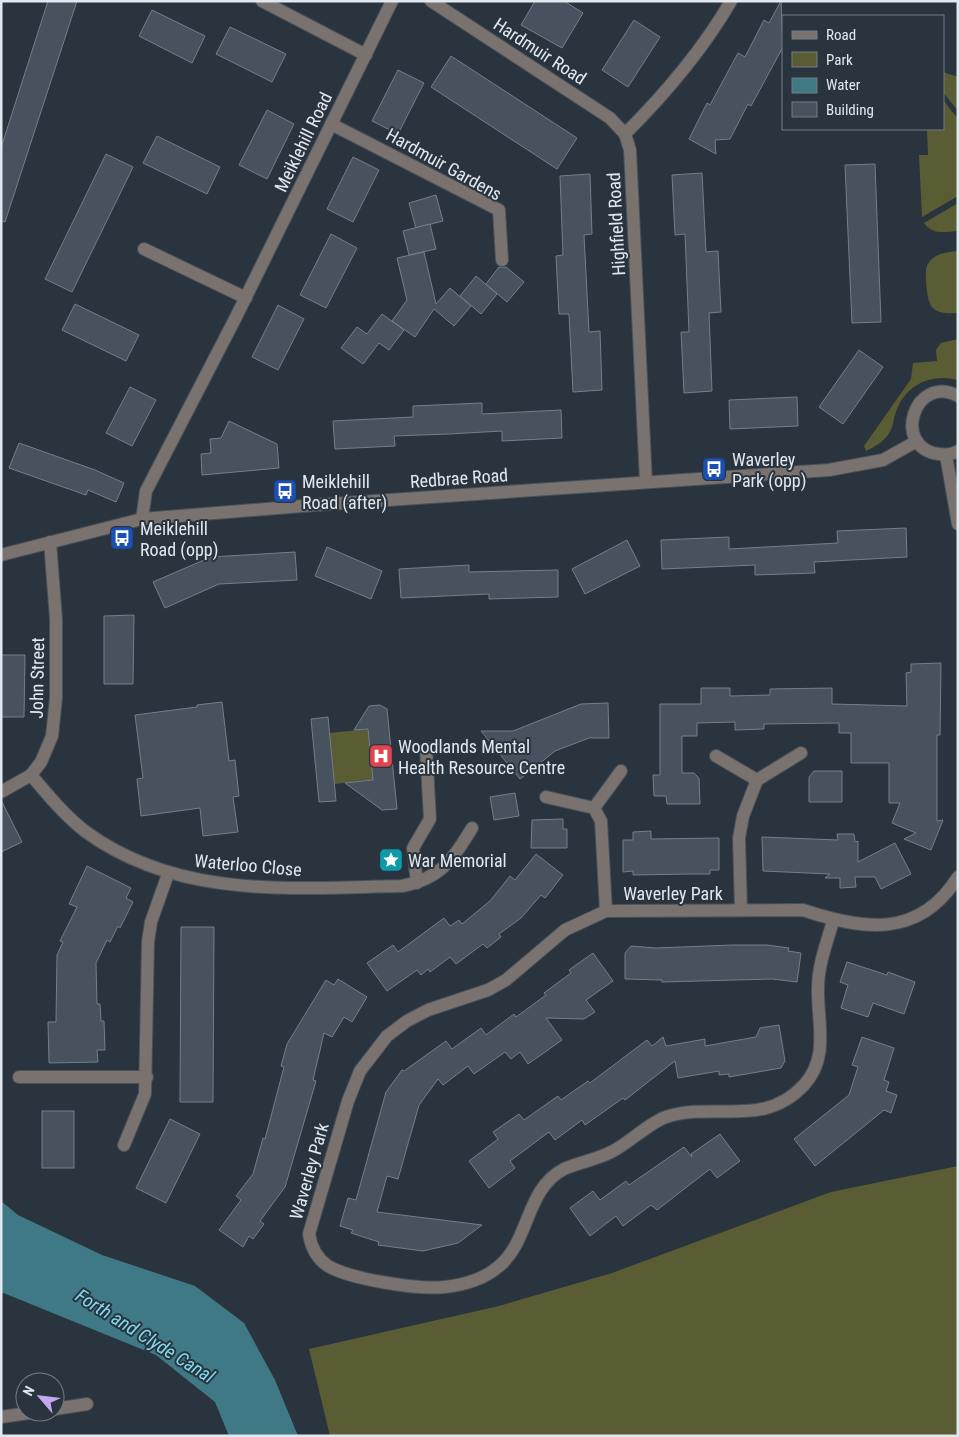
<svg xmlns="http://www.w3.org/2000/svg" width="959" height="1437" font-family="'Roboto Condensed',sans-serif">
<style>
.green{fill:#5a5c33}
.water{fill:#3f7985}
.building{fill:#47525e;stroke:#737f8b}
.lines{fill:none;stroke-linecap:round;stroke-linejoin:round}
.minor-casing{stroke:#47515a;stroke-width:14}
.minor{stroke:#79726e;stroke-width:12}
.labels{text-anchor:middle;dominant-baseline:central;stroke-width:4;stroke-linejoin:round;paint-order:stroke}
.street-label{font-size:18px;fill:#e1e8ef;stroke:#2a343e}
.poi-label{font-size:18px;fill:#e1e8ef;stroke:#2a343e;text-anchor:start}
.water-label{font-size:19px;font-style:italic;fill:#7edcef;stroke:#2a343e}
</style>
<rect width="100%" height="100%" fill="#2a343e"/>
<g class="green">
<polygon points="943,72 958,77 958,111 943,92"/>
<polygon points="943,100 958,119 958,196 922,217 919,155 928,155 927,129 943,129"/>
<path d="M958,203V231C945,232 932,235 924,223Z"/>
<path d="M958,251V313C930,315 928,306 926,281C926,275 925,267 929,262C936,253 948,252 958,251Z"/>
<path d="M958,339V380C932,373 907,384 897,409C893,418 894,427 888,435C882,443 874,447 866,451L864,446L911,379L913,363L937,361L936,350L941,343Z"/>
<polygon points="368,729 373,780 334,784 329,733"/>
<polygon points="958,1166 958,1436 330,1436 309,1349 499,1306 612,1273 831,1192"/>
</g>
<polygon class="water" points="1,1201 18,1215 102,1255 195,1286 244,1323 275,1380 298,1436 229,1436 215,1402 156,1355 1,1292"/>
<g class="building">
<polygon points="48,1 77,1 5,222 1,221 1,148"/>
<polygon points="535,1 564,1 583,13 562,48 521,25"/>
<polygon points="781,1 783,47 751,106 748,104 730,139 715,140 716,154 689,139 707,103 710,105 738,53 745,57 764,20 769,23"/>
<polygon points="152,10 205,36 192,63 139,36"/>
<polygon points="634,20 660,37 628,87 602,70"/>
<polygon points="230,27 286,54 272,82 216,54"/>
<polygon points="451,56 577,138 557,169 431,87"/>
<polygon points="398,70 424,83 398,134 372,121"/>
<polygon points="267,110 294,124 267,179 239,165"/>
<polygon points="157,136 220,167 207,194 143,163"/>
<polygon points="106,154 133,167 72,292 45,279"/>
<polygon points="353,157 379,170 353,222 327,209"/>
<polygon points="875,164 881,322 852,323 845,165"/>
<polygon points="702,173 706,252 718,251 721,312 709,313 712,391 684,393 681,332 689,332 685,234 675,235 672,175"/>
<polygon points="590,174 592,234 584,235 589,332 600,331 602,390 573,392 569,314 559,314 556,256 563,255 560,176"/>
<polygon points="436,195 443,221 416,228 409,203"/>
<polygon points="430,224 436,249 409,255 403,231"/>
<polygon points="331,234 357,248 326,308 300,295"/>
<polygon points="424,252 436,304 450,288 471,306 454,326 434,309 415,337 392,321 407,300 397,258"/>
<polygon points="499,267 506,267 524,282 507,302 486,284"/>
<polygon points="476,276 497,294 481,314 460,296"/>
<polygon points="75,304 139,335 126,361 62,330"/>
<polygon points="278,305 304,319 278,370 252,357"/>
<polygon points="382,314 404,330 389,350 379,343 363,364 341,348 357,327 367,334"/>
<polygon points="859,350 883,367 843,424 819,407"/>
<polygon points="130,387 156,400 132,446 106,433"/>
<polygon points="797,397 798,426 730,429 729,400"/>
<polygon points="482,403 482,414 561,410 562,438 502,441 502,431 449,434 394,436 395,446 335,449 333,421 413,417 413,406"/>
<polygon points="229,421 277,444 279,468 202,475 201,454 211,453 210,439 221,438"/>
<polygon points="19,443 95,470 124,483 116,502 88,490 86,495 9,468"/>
<polygon points="906,528 907,557 814,562 815,573 755,575 755,565 662,569 661,540 729,537 729,549 838,543 837,531"/>
<polygon points="627,540 640,566 585,594 572,569"/>
<polygon points="327,547 382,571 371,599 315,576"/>
<polygon points="295,552 297,580 219,584 165,608 153,582 211,557"/>
<polygon points="469,565 469,572 558,570 558,597 489,599 489,594 401,598 399,569"/>
<polygon points="134,615 133,684 104,684 104,616"/>
<polygon points="1,655 25,655 24,717 1,717"/>
<polygon points="941,663 940,735 937,735 937,821 943,820 931,850 904,839 916,833 892,823 900,803 889,803 889,763 851,763 851,733 839,733 839,723 764,724 764,729 735,730 735,722 697,723 697,736 682,736 682,773 694,773 699,778 700,804 667,804 666,796 654,796 653,775 660,775 660,704 701,704 701,688 730,688 730,696 770,695 770,689 832,688 832,704 907,706 906,673 911,672 911,664"/>
<polygon points="222,702 229,761 235,760 239,796 233,797 238,832 203,836 200,808 141,816 137,779 143,778 135,715 197,707 197,705"/>
<polygon points="608,703 609,738 589,738 555,751 520,779 481,731 513,731 581,704"/>
<polygon points="380,705 387,709 397,809 382,810 345,783 373,780 368,729 354,730 369,706"/>
<polygon points="328,717 336,801 319,802 311,719"/>
<polygon points="814,771 842,771 842,802 809,802 809,777"/>
<polygon points="515,793 519,816 494,820 490,797"/>
<polygon points="1,800 22,842 1,852"/>
<polygon points="563,819 563,829 567,829 567,848 531,848 532,820"/>
<polygon points="651,831 651,839 719,838 719,870 710,870 710,874 691,874 633,875 633,871 623,872 623,840 633,840 633,832"/>
<polygon points="837,834 854,834 855,842 858,841 858,862 895,843 911,874 881,889 875,877 855,877 856,887 840,888 840,878 825,878 830,874 763,871 762,837 838,840"/>
<polygon points="536,854 563,875 545,898 541,895 521,918 499,934 501,937 487,948 483,944 456,964 450,957 430,972 428,969 421,975 417,970 387,991 367,963 393,945 398,952 444,918 450,926 459,920 462,924 490,901 510,876 515,880"/>
<polygon points="87,866 131,888 126,898 133,902 120,928 118,926 110,942 107,940 96,963 97,1004 100,1004 101,1021 104,1021 105,1050 97,1050 98,1062 49,1063 48,1022 56,1022 57,955 63,942 60,941 77,907 69,904"/>
<polygon points="181,927 214,927 213,1102 180,1102"/>
<polygon points="732,945 767,945 789,948 788,951 801,953 797,982 772,979 662,982 662,980 625,979 625,953 631,946 656,948"/>
<polygon points="593,953 613,981 586,1000 595,1012 584,1019 546,1018 562,1040 528,1064 520,1052 511,1059 505,1052 474,1074 468,1066 443,1085 438,1079 419,1105 398,1179 387,1176 377,1212 482,1225 458,1243 423,1251 378,1245 379,1242 351,1233 353,1230 340,1226 348,1198 356,1200 386,1092 402,1070 404,1071 446,1041 452,1049 481,1028 486,1035 514,1014 516,1017 546,995 544,993 571,973 569,970"/>
<polygon points="847,962 887,975 888,972 915,982 904,1014 873,1003 868,1017 841,1008 848,985 840,982"/>
<polygon points="338,979 367,997 352,1022 344,1017 332,1037 324,1033 313,1080 316,1081 285,1187 260,1221 264,1224 253,1239 249,1236 243,1247 219,1230 241,1200 236,1196 253,1174 263,1138 265,1139 284,1067 281,1066 287,1044 326,980 334,985"/>
<polygon points="779,1025 785,1061 781,1068 729,1077 729,1074 719,1075 719,1071 678,1078 675,1061 625,1100 623,1098 585,1125 582,1120 555,1140 549,1132 510,1161 515,1168 489,1188 469,1161 498,1139 493,1132 519,1114 524,1120 558,1096 561,1100 588,1081 590,1083 647,1040 652,1046 663,1037 666,1046 705,1039 705,1046 756,1037 760,1028"/>
<polygon points="862,1037 894,1048 884,1080 889,1082 886,1091 897,1095 891,1113 884,1110 815,1166 794,1139 849,1095 858,1067 852,1065"/>
<rect x="42" y="1111" width="32" height="57"/>
<polygon points="170,1119 200,1134 166,1203 136,1188"/>
<polygon points="720,1134 740,1161 717,1178 710,1169 657,1210 651,1205 623,1226 616,1216 590,1236 570,1208 593,1191 600,1200 626,1181 629,1185 684,1147 692,1157 691,1154"/>
</g>
<g class="lines">
<defs>
<g id="minor">
<polyline points="262,1 366,55"/>
<polyline points="431,1 610,118 625,134"/>
<polyline points="331,124 499,210 502,260"/>
<polyline points="144,249 246,298"/>
<path d="M958,396C914,373 891,448 939,454C946,455 952,455 958,451"/>
<polyline points="946,455 958,524"/>
<path d="M646,482L631,170L630,150L625,134C666,93 702,51 731,1"/>
<polyline points="142,519 146,491 236,317 392,1"/>
<polyline points="1,555 142,519 315,505 829,470 883,460 917,441"/>
<polyline points="716,756 757,780 743,816 739,838 741,910"/>
<path d="M31,775C48,795 65,816 86,832C180,900 293,888 402,886C440,879 453,860 472,828"/>
<polyline points="757,780 801,753"/>
<polyline points="1,792 31,775 41,762 52,736 56,698 56,619 50,542"/>
<polyline points="546,797 594,808 601,821 606,911"/>
<polyline points="594,808 621,771"/>
<polyline points="417,883 413,848 430,819 426,748"/>
<path d="M833,921C827,942 818,965 818,988C817,1021 830,1057 804,1085C763,1129 715,1101 666,1117C650,1122 628,1144 611,1152C596,1160 579,1162 564,1169C525,1189 530,1242 498,1267C484,1279 463,1285 445,1287C418,1290 350,1279 328,1266C316,1258 311,1247 309,1234L348,1101L360,1071L387,1036L407,1021L428,1010L488,990L506,980L565,930L606,911L803,910C863,930 919,939 958,877"/>
<polyline points="19,1077 147,1077"/>
<polyline points="124,1145 145,1094 148,942 151,922 168,874"/>
<polyline points="55,1409 87,1404"/>
<polyline points="1,1417 36,1412"/>
</g>
</defs>
<use href="#minor" class="minor-casing"/>
<use href="#minor" class="minor"/>
</g>
<defs>
<symbol id="bus-square" viewBox="-11 -11 22 22"><rect x="-9" y="-9" width="18" height="18" rx="4" fill="#1a4fb4" stroke="#2a343e"/><path d="M-5-6H5V4H4V6H2V4H-2V6H-4V4H-5ZM-3.5-4V0h7V-4ZM-3.5 1.2v1.5H-2V1.2ZM2 1.2v1.5H3.5V1.2Z" fill="#fff"/></symbol>
<symbol id="hospital-square" viewBox="-11 -11 22 22"><rect x="-9" y="-9" width="18" height="18" rx="4" fill="#e0444e" stroke="#2a343e"/><path d="M-5-5h3v3.5h4V-5h3V5h-3V1.5h-4V5h-3Z" fill="#fff"/></symbol>
<symbol id="sight-square" viewBox="-11 -11 22 22"><rect x="-9" y="-9" width="18" height="18" rx="4" fill="#0f9aa8" stroke="#2a343e"/><path d="M0-6L1.8-2.2L6-1.7L2.9 1.2L3.7 5.4L0 3.3L-3.7 5.4L-2.9 1.2L-6-1.7L-1.8-2.2Z" fill="#fff"/></symbol>
</defs>
<g fill-rule="evenodd">
<use href="#bus-square" x="700" y="455" width="28" height="28"/>
<use href="#bus-square" x="271" y="477" width="28" height="28"/>
<use href="#bus-square" x="108" y="524" width="28" height="28"/>
<use href="#hospital-square" x="367" y="742" width="28" height="28"/>
<use href="#sight-square" x="377" y="846" width="28" height="28"/>
</g>
<g class="labels">
<g class="street-label">
<text transform="translate(540 51) rotate(33)">Hardmuir Road</text>
<text transform="translate(303 142) rotate(-64)">Meiklehill Road</text>
<text transform="translate(444 164) rotate(29)">Hardmuir Gardens</text>
<text transform="translate(616 224) rotate(-93)">Highfield Road</text>
<text transform="translate(459 478) rotate(-4)">Redbrae Road</text>
<text transform="translate(37 678) rotate(-89)">John Street</text>
<text transform="translate(248 865) rotate(5)">Waterloo Close</text>
<text x="673" y="893">Waverley Park</text>
<text transform="translate(309 1171) rotate(-74)">Waverley Park</text>
</g>
<g class="poi-label">
<text x="732" y="459">Waverley<tspan x="732" dy="21">Park (opp)</tspan></text>
<text x="302" y="481">Meiklehill<tspan x="302" dy="21">Road (after)</tspan></text>
<text x="140" y="528">Meiklehill<tspan x="140" dy="21">Road (opp)</tspan></text>
<text x="398" y="746">Woodlands Mental<tspan x="398" dy="21">Health Resource Centre</tspan></text>
<text x="408" y="860">War Memorial</text>
</g>
<g class="water-label">
<text transform="translate(145 1336) rotate(32)">Forth and Clyde Canal</text>
</g>
</g>
<rect width="959" height="1437" fill="none" stroke="#e1e8ef" stroke-width="5"/>
<rect x="782" y="15" width="162" height="115" fill="#2a343e" stroke="#737c85"/>
<rect x="792" y="31" width="25" height="8" fill="#79726e" stroke="#737c85"/>
<text x="826" y="40" font-size="15" fill="#e1e8ef">Road</text>
<rect x="792" y="52" width="25" height="15" fill="#5a5c33" stroke="#737c85"/>
<text x="826" y="65" font-size="15" fill="#e1e8ef">Park</text>
<rect x="792" y="78" width="25" height="15" fill="#3f7985" stroke="#737c85"/>
<text x="826" y="90" font-size="15" fill="#e1e8ef">Water</text>
<rect x="792" y="102" width="25" height="15" fill="#47525e" stroke="#737c85"/>
<text x="826" y="115" font-size="15" fill="#e1e8ef">Building</text>
<g transform="translate(40 1397) rotate(298)"><circle r="24" fill="#2a343e" stroke="#737c85"/>
<path d="M0-4L9 19L0 12L-9 19Z" fill="#c4a7f1"/>
<text y="-8" font-size="14" font-weight="bold" text-anchor="middle" fill="#e1e8ef">N</text>
</g>
</svg>
